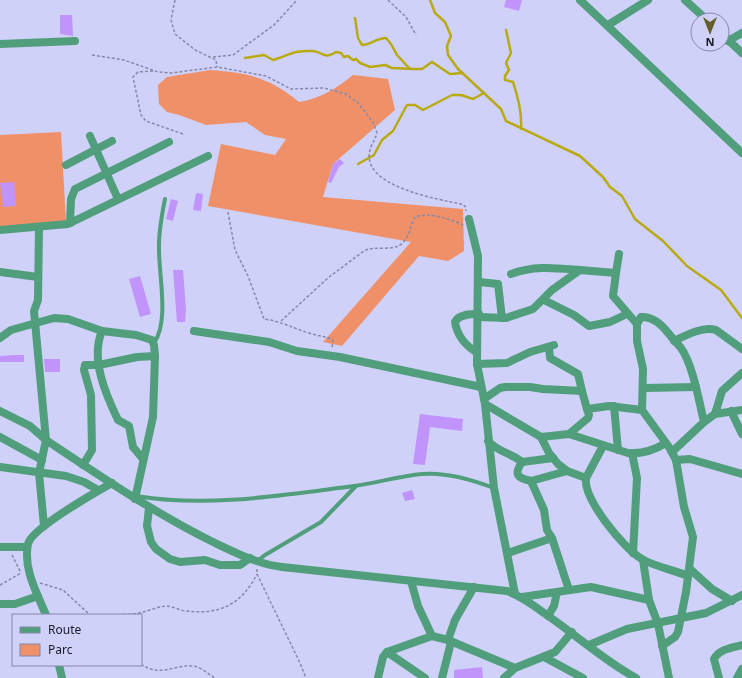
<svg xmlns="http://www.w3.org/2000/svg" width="742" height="678" font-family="'Noto Sans',sans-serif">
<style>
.green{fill:#ef9068}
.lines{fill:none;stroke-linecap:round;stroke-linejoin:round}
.stream{stroke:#b9aa12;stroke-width:2.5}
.building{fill:#c194fb}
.path{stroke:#8889a7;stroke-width:1.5;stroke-dasharray:3 2;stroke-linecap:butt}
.service{stroke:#509e7b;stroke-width:4}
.minor{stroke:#509e7b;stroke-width:8}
</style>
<rect width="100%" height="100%" fill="#cfd1f9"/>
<g class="green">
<path d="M210,70C248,73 269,77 299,102C320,99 337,88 353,75L388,79L395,110L333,164L323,197L463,209L464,251L448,261L419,256L342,346L323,342L411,242L208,206L221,144L275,155L286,139L265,135L246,122L206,125L179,115L167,112L159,104L158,85L167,77Z"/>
<polygon points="61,132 66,222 0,228 0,135"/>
</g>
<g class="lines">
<g class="stream">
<polyline points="430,0 435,13 445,22 451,36 447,46 448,55 458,69 501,109 506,121 580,156 603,177 610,187 622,196 635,219 663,241 687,266 721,290 742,318"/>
<path d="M355,18L358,38L362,45C371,45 376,38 386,38L391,44L397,55L409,68"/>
<path d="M506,30L511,53L506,63L509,70L505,76V80L513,82C518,98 522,112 521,129"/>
<path d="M245,58L264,55L273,60C289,55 294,50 313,51C324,52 323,60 336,52L341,53L344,57L348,56L353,60L356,59L360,63L370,67L385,65L392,68L413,69H422L432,62L450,74L463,73"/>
<polyline points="358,164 374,155 382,140 393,131 407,105 415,105 423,110 452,95 461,95 473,99 484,93"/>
</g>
</g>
<g class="building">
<polygon points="506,0 522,0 519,11 504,7"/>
<polygon points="60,15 72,15 73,36 60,34"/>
<polygon points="340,159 344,163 339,167 331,183 328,182 333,164"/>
<polygon points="14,182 16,206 3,207 0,183"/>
<polygon points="196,193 203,194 201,211 193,210"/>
<polygon points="171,199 178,201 173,221 166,219"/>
<polygon points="173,270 183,270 186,310 185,322 177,322"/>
<polygon points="140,276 151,314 140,317 129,279"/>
<polygon points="15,355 24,355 24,362 0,362 0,356"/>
<polygon points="44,359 60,359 60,372 45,372"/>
<polygon points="420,414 463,419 462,431 430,427 425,465 413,464"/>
<polygon points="412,490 415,499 405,501 402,493"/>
<polygon points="482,667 483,678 454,678 454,670"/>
</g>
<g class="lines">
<g class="path">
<polyline points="175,0 171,20 175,34 195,50 216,60 217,67"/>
<polyline points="388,0 406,17 416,35"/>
<path d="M92,55L124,60L158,72L171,73L217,67L266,76L291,89L324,88L346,94L358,103L373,122L377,133C375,140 371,145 370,150C360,186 437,199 461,204L465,206L466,211"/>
<polyline points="213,57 233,55 274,25 297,0"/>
<polyline points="153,71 138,72 133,77 141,115 146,121 183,134"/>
<path d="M228,212L235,250L248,276L264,319C280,321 293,328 309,333C317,336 326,336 333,340L332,348"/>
<path d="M281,321L329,277L364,251C376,244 396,254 405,240C410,233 411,224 415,217C429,212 451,219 463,225"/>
<polyline points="12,555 21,573"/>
<polyline points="257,569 257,574 300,663 306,678"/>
<polyline points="40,583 63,590 90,615"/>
<polyline points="0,585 21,573"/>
<path d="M118,615C125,614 132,615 139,613C148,611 157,607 166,606C173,606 180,611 187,611C220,615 242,604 257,574"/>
<path d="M141,664C160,678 175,664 193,666C201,667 208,674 215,678"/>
</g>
<g class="service">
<path d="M154,343C170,321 158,272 159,245C159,230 162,214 165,199"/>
<path d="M136,496C208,508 283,495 354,486C377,483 399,476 422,474C445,472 473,480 494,488"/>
<polyline points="257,561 265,555 321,522 356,486"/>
</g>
<g class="minor">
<polyline points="580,0 742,153"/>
<polyline points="685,0 707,20"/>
<polyline points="608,25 648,0"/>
<polyline points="722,34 742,53"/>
<polyline points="728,41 742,33"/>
<polyline points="0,44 75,41"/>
<polyline points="90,136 118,199"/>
<polyline points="66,165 112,141"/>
<path d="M469,219L478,256L477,364L485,404L541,437L549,453L558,464L567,471L586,478C583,499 624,549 642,559C653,566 674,570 688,576"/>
<polyline points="70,223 71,199 75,189 169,142"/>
<polyline points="39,227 38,300 34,311 46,440 39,473 44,526"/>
<polyline points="0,230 68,224 208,156"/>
<polyline points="0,272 38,277"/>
<polyline points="616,273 613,296 637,324"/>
<path d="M511,274C534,265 556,268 580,270"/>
<polyline points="479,282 498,284 502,318"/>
<polyline points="544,300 574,315 589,326 610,322 627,314"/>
<polyline points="479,317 506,318 533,309 552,290 580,270 616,273 619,254"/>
<path d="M102,331C90,359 106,395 118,420L129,426L133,447L143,459"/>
<polyline points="194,331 269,342 297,351 340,357 481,387"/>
<polyline points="0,338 11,330 54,318 68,319 102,331 136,335 152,340 154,345 155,356 153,417 135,499"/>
<path d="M674,341C686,335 703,326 716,330L742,349"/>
<polyline points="549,347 550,358 578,374 582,391"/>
<path d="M476,352C465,345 457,335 455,322C459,314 471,314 479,314"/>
<polyline points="477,364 507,363 530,352 554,345"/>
<polyline points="644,388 696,387"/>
<polyline points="484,399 500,388 505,387 530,387 543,389 582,391 587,409"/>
<polyline points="485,404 494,488 515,594"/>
<polyline points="614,406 618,450"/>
<path d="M0,411L30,426L46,440C100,476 153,512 211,541C234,552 257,564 282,567L507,591C521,596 532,604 544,613C575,634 603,660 636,678"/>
<polyline points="731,411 742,434"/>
<polyline points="715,414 722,391 742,373"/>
<polyline points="704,422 715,414 742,410"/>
<path d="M569,434L628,453C642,454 653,451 666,443"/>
<polyline points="0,437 42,460"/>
<polyline points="541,437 569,434 588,418 589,415 587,409 609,406 642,410"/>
<path d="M488,441C501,454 508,451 522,462L553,458"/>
<polyline points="632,453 637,478 633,553"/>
<polyline points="676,460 690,459 742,474"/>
<path d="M522,462C513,475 518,478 531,481"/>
<polyline points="83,465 92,450 91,395 84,370 85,365 99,365 137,357 155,356"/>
<polyline points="0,467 66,476 84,482 98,490"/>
<polyline points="586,478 603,446"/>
<polyline points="149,508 147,526 151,542 156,549 170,559 180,562 205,560 220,565 240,565 250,558"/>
<polyline points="552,538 547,530 544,510 531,481 567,471"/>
<polyline points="0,547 27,547"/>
<polyline points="508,553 552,538 569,590"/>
<polyline points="643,560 649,600 658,624 669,678"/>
<polyline points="690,569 712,589 732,601"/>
<polyline points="411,581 418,606 432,636"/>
<polyline points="522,597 591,587 649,600"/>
<polyline points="0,604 15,604 38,596"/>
<path d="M46,615C37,593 23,569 28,544C31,529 96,492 112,483"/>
<polyline points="548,616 554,606 557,592"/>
<polyline points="448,640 455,620 474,587"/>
<polyline points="589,645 627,629 706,613 742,595"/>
<path d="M662,646L675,637L678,632L686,592L693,537L684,507L676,460L669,447L642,410L643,369L637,341V324L641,317C653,316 663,326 669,334C673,339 677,343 681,348C693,365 699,401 704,422L672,452"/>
<polyline points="387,652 425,678"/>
<polyline points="544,657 583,678"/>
<polyline points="59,665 62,678"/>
<polyline points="378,678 383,657 387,652 432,636 448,640 515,668"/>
<polyline points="442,678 451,642"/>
<polyline points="504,678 515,668 555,652 572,632"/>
<path d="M719,678L714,659C719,649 732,648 742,645"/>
<polyline points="737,678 742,669"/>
</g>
</g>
<rect x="12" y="614" width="130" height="52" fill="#cfd1f9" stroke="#8687a5"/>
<rect x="20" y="627" width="20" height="6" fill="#509e7b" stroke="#8687a5"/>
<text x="48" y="634" font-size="12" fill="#191927">Route</text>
<rect x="20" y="644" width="20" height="12" fill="#ef9068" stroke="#8687a5"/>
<text x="48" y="654" font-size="12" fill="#191927">Parc</text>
<g transform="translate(710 32) rotate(180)"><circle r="19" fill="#cfd1f9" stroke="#8687a5"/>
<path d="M0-3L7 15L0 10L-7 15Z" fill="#645e2b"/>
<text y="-6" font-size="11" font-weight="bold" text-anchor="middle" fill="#191927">N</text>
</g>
</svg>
